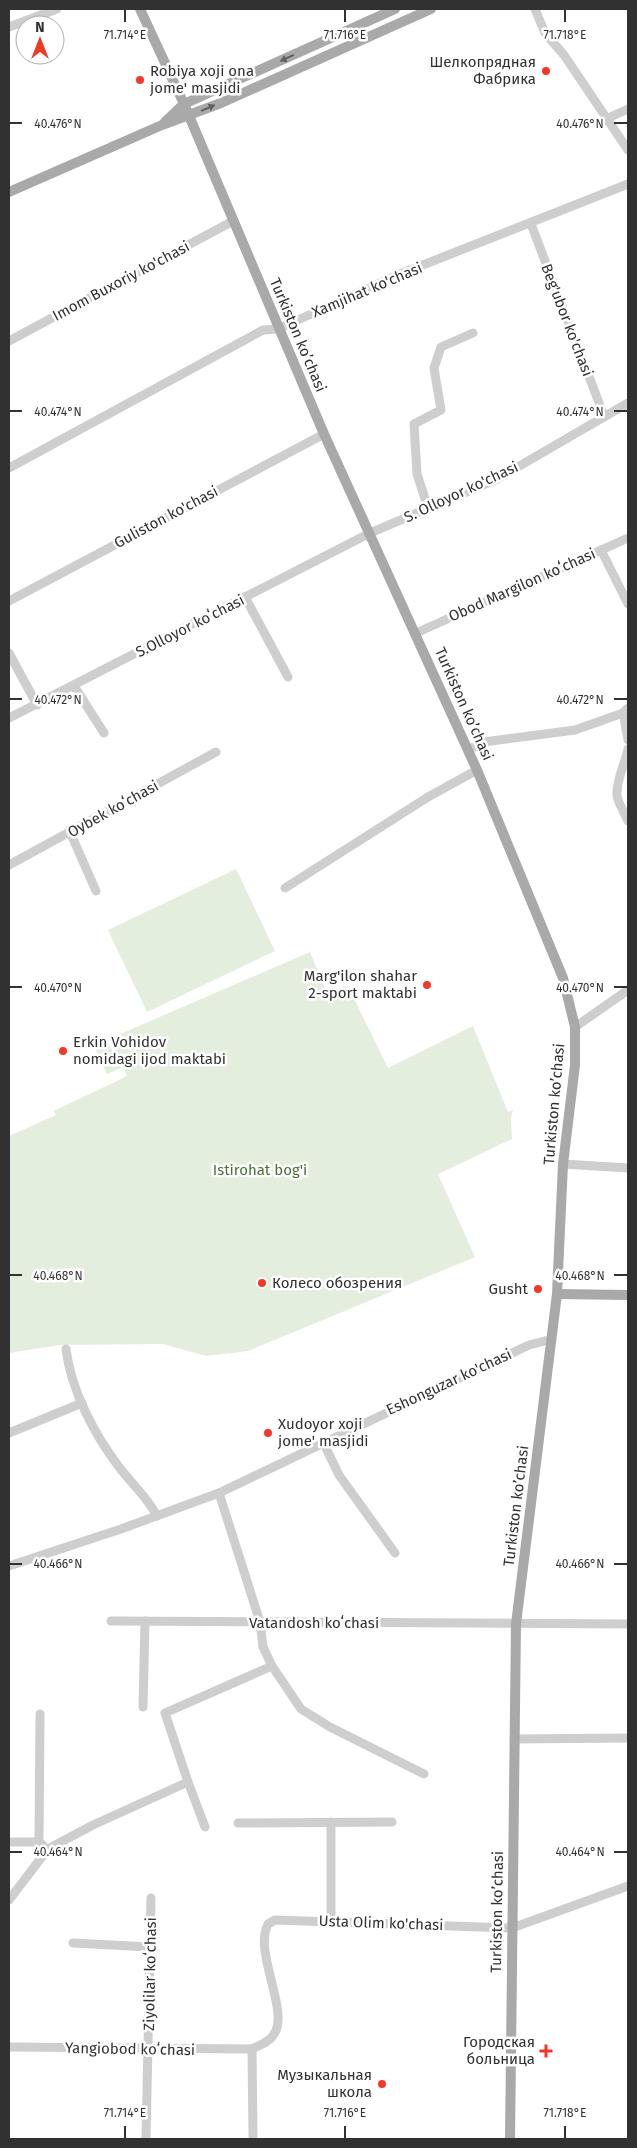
<svg xmlns="http://www.w3.org/2000/svg" width="637" height="2148" font-family="'Fira Sans',sans-serif">
<style>
.green{fill:#e4eede}
.lines{fill:none;stroke-linecap:round;stroke-linejoin:round}
.minor{stroke:#cecece;stroke-width:9}
.major{stroke:#a9a9a9;stroke-width:10}
.oneway{fill:#616161}
.ticks{fill:none;stroke:#313131;stroke-width:2}
.poi-dot{fill:#f23829;stroke:#fff;stroke-width:2}
.labels{text-anchor:middle;dominant-baseline:central;stroke-width:5;stroke-linejoin:round;paint-order:stroke}
.poi-label{font-size:15px;fill:#313131;stroke:#fff;text-anchor:end}
.street-label{font-size:15px;fill:#313131;stroke:#fff}
.park-label{font-size:15px;fill:#4b703a;stroke:#fff}
.ticks-label{font-size:12px;text-anchor:middle;fill:#313131;stroke:#fff;stroke-width:5;stroke-linejoin:round;paint-order:stroke}
</style>
<rect width="100%" height="100%" fill="#fff"/>
<g class="green">
<polygon points="236,869 275,951 147,1012 108,930"/>
<polygon points="310,952 327,994 348,986 388,1068 473,1026 508,1112 513,1110 511,1118 512,1139 438,1174 475,1257 248,1351 206,1356 163,1344 60,1345 9,1353 9,1136 56,1115 54,1111 127,1076 111,1038"/>
<polygon points="109,1044 121,1068 107,1074 96,1050"/>
</g>
<g class="lines">
<g class="minor">
<polyline points="535,9 545,33 564,55 628,150"/>
<polyline points="9,27 57,9"/>
<polyline points="608,118 628,109"/>
<polyline points="531,224 604,416"/>
<polyline points="9,341 233,221"/>
<polyline points="9,468 263,330 278,329 400,274 628,184"/>
<polyline points="428,508 417,474 414,424 441,410 434,368 441,347 473,333"/>
<polyline points="601,550 628,604"/>
<polyline points="245,597 288,677"/>
<polyline points="9,601 324,434"/>
<polyline points="416,633 628,538"/>
<polyline points="9,653 37,705"/>
<polyline points="74,686 104,733"/>
<polyline points="623,713 628,740"/>
<polyline points="9,718 370,533 497,479 628,403"/>
<polyline points="468,750 484,742 575,730 623,713 628,708"/>
<path d="M628,821C625,813 618,804 617,795C616,780 625,764 628,749"/>
<polyline points="70,832 96,891"/>
<polyline points="9,865 216,752"/>
<polyline points="285,888 428,797 477,770"/>
<polyline points="575,1027 628,990"/>
<polyline points="563,1164 628,1168"/>
<path d="M66,1349C71,1390 94,1434 119,1467C132,1484 147,1497 157,1516"/>
<polyline points="9,1433 82,1403"/>
<polyline points="323,1442 339,1475 395,1553"/>
<polyline points="219,1493 260,1622 263,1647 272,1666 301,1709 330,1727 424,1774"/>
<polyline points="9,1566 121,1529 219,1493 529,1345 552,1339"/>
<polyline points="111,1621 628,1624"/>
<polyline points="143,1707 145,1621"/>
<polyline points="514,1739 628,1738"/>
<polyline points="188,1782 205,1827"/>
<polyline points="238,1823 392,1822"/>
<polyline points="9,1842 39,1842 43,1845"/>
<polyline points="39,1842 40,1714"/>
<polyline points="9,1900 48,1849 93,1825 188,1782 165,1713 272,1666"/>
<polyline points="331,1922 331,1822"/>
<polyline points="73,1943 150,1947"/>
<path d="M9,2047L252,2049C260,2045 270,2042 274,2034C290,2011 253,1952 268,1924L275,1920L512,1928L628,1886"/>
<polyline points="252,2049 253,2139"/>
<polyline points="146,2139 151,1898"/>
</g>
<g class="major">
<polyline points="140,9 184,104 324,434 477,770 563,978 575,1027 575,1065 563,1164 557,1294 516,1624 510,2139"/>
<polyline points="165,122 184,104 395,9"/>
<polyline points="9,192 162,125 221,103 431,9"/>
<polyline points="557,1294 628,1295"/>
</g>
</g>
<defs><path id="oneway-solid" d="M-6-.8H1V-3.2L6.5 0L1 3.2V.8H-6Z" transform="scale(1.25)"/></defs>
<g class="oneway">
<use href="#oneway-solid" transform="translate(287 58) rotate(155)"/>
<use href="#oneway-solid" transform="translate(208 108) rotate(-23)"/>
</g>
<path class="ticks" d="M125,10V22M345,10V22M565,10V22M10,123H22M614,123H627M10,411H22M614,411H627M10,699H22M614,699H627M10,987H22M614,987H627M10,1275H22M614,1275H627M10,1564H22M614,1564H627M10,1852H22M614,1852H627M125,2126V2138M345,2126V2138M565,2126V2138"/>
<g class="poi-dot">
<circle cx="546" cy="71" r="5"/>
<circle cx="140" cy="80" r="5"/>
<circle cx="427" cy="985" r="5"/>
<circle cx="63" cy="1051" r="5"/>
<circle cx="262" cy="1283" r="5"/>
<circle cx="538" cy="1289" r="5"/>
<circle cx="268" cy="1433" r="5"/>
<path d="M543.5 2043.5h5v5h5v5h-5v5h-5v-5h-5v-5h5z"/>
<circle cx="382" cy="2084" r="5"/>
</g>
<g class="labels">
<g class="poi-label">
<text x="536" y="62">Шелкопрядная<tspan x="536" dy="17">Фабрика</tspan></text>
<text x="150" y="71" text-anchor="start">Robiya xoji ona<tspan x="150" dy="17">jome' masjidi</tspan></text>
<text x="417" y="976">Marg'ilon shahar<tspan x="417" dy="17">2-sport maktabi</tspan></text>
<text x="73" y="1042" text-anchor="start">Erkin Vohidov<tspan x="73" dy="17">nomidagi ijod maktabi</tspan></text>
<text x="272" y="1283" text-anchor="start">Колесо обозрения</text>
<text x="528" y="1289">Gusht</text>
<text x="278" y="1424" text-anchor="start">Xudoyor xoji<tspan x="278" dy="17">jome' masjidi</tspan></text>
<text x="535" y="2042">Городская<tspan x="535" dy="17">больница</tspan></text>
<text x="372" y="2075">Музыкальная<tspan x="372" dy="17">школа</tspan></text>
</g>
<g class="street-label">
<text transform="translate(121 281) rotate(-28)">Imom Buxoriy ko'chasi</text>
<text transform="translate(367 290) rotate(-23)">Xamjihat ko'chasi</text>
<text transform="translate(567 320) rotate(69)">Beg'ubor ko'chasi</text>
<text transform="translate(298 335) rotate(67)">Turkiston ko’chasi</text>
<text transform="translate(461 492) rotate(-25)">S. Olloyor ko'chasi</text>
<text transform="translate(166 517) rotate(-28)">Guliston ko'chasi</text>
<text transform="translate(522 585) rotate(-24)">Obod Margilon koʻchasi</text>
<text transform="translate(190 626) rotate(-27)">S.Olloyor koʻchasi</text>
<text transform="translate(464 704) rotate(66)">Turkiston ko’chasi</text>
<text transform="translate(113 809) rotate(-29)">Oybek koʻchasi</text>
<text transform="translate(554 1104) rotate(-85)">Turkiston ko’chasi</text>
<text transform="translate(449 1382) rotate(-25)">Eshonguzar ko'chasi</text>
<text transform="translate(516 1506) rotate(-83)">Turkiston ko’chasi</text>
<text x="314" y="1623">Vatandosh koʻchasi</text>
<text transform="translate(497 1912) rotate(-89)">Turkiston ko’chasi</text>
<text transform="translate(381 1923) rotate(2)">Usta Olim ko'chasi</text>
<text transform="translate(150 1974) rotate(-89)">Ziyolilar koʻchasi</text>
<text transform="translate(130 2049) rotate(1)">Yangiobod koʻchasi</text>
</g>
<g class="park-label">
<text x="260" y="1170">Istirohat bog'i</text>
</g>
</g>
<g class="ticks-label">
<text x="125" y="39">71.714°E</text>
<text x="345" y="39">71.716°E</text>
<text x="565" y="39">71.718°E</text>
<text x="58" y="128">40.476°N</text>
<text x="580" y="128">40.476°N</text>
<text x="58" y="416">40.474°N</text>
<text x="580" y="416">40.474°N</text>
<text x="58" y="704">40.472°N</text>
<text x="580" y="704">40.472°N</text>
<text x="58" y="992">40.470°N</text>
<text x="580" y="992">40.470°N</text>
<text x="58" y="1280">40.468°N</text>
<text x="580" y="1280">40.468°N</text>
<text x="58" y="1568">40.466°N</text>
<text x="580" y="1568">40.466°N</text>
<text x="58" y="1856">40.464°N</text>
<text x="580" y="1856">40.464°N</text>
<text x="125" y="2117">71.714°E</text>
<text x="345" y="2117">71.716°E</text>
<text x="565" y="2117">71.718°E</text>
</g>
<rect width="637" height="2148" fill="none" stroke="#313131" stroke-width="20"/>
<g transform="translate(40 40)"><circle r="24" fill="#ffffff" stroke="#adadad"/>
<path d="M0-4L9 19L0 12L-9 19Z" fill="#f23829"/>
<text y="-8" font-size="14" font-weight="bold" text-anchor="middle" fill="#313131">N</text>
</g>
</svg>
